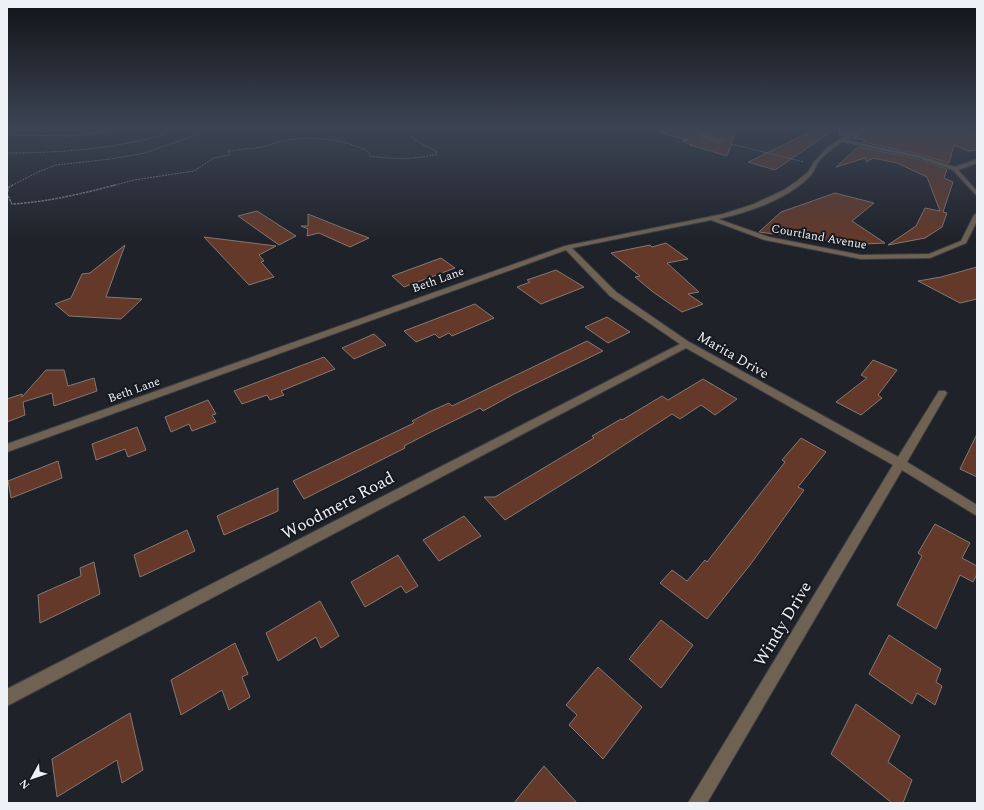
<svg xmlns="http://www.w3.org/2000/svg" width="984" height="810" font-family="Spectral,serif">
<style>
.building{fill:#64392a;stroke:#837975}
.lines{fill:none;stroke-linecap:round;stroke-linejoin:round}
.minor-casing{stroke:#3c3f46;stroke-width:2}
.path-far1{stroke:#808389;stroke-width:1;stroke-dasharray:2 1;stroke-linecap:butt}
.path{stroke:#808389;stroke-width:1.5;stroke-dasharray:2.5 1;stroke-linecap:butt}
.minor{fill:#6f6252;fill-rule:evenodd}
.labels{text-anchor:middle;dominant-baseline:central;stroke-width:4;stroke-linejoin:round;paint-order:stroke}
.far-street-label{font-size:12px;fill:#eef1f6;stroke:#16191f}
.street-label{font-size:14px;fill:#eef1f6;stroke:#16191f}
.near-street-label{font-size:17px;fill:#eef1f6;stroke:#16191f}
</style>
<rect width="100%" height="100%" fill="#1f2229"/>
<g class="building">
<polygon points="661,128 693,128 701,138 721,144 724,141 706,134 700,128 736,130 727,156 690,145 692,145 682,141 688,140 661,133"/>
<polygon points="818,128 830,128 832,131 775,170 748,162"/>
<polygon points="840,128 859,128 843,135 839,135"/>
<polygon points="869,128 961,128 977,134 977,150 969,151 954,145 949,163 918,154 863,142 865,140 853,138"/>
<polygon points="858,147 915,158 947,169 944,178 953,182 943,212 947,213 942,227 925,238 888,245 916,226 925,208 940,211 927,177 897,163 873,158 867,162 865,158 836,167"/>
<polygon points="835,193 874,203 852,221 885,243 862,244 863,246 759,232 781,212"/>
<polygon points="257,211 296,236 279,245 238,216"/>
<polygon points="308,214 343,228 369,238 350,247 319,233 307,236 308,229 301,226 308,226"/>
<polygon points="204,237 276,246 259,255 264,261 261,262 274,277 249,285"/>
<polygon points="666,243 688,259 667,263 699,292 688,294 703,304 682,312 653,292 635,277 640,276 611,253 650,245 652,247"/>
<polygon points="125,245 106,297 142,299 121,319 69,316 55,304 71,298 82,274 90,273"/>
<polygon points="441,258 455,268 404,287 392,276"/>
<polygon points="977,267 977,299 960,303 918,281 941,277"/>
<polygon points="556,270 584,287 541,304 517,287 530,282 527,280"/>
<polygon points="475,304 494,318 452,336 449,333 439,338 435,334 416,342 404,331"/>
<polygon points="607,317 630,332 608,343 585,327"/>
<polygon points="374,334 386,345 354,359 342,348"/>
<polygon points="587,341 603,351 514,394 483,411 480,408 427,434 404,446 405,448 304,499 293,481 414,423 412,421 431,411 449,403 452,406"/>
<polygon points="324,357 335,369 281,391 284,395 270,400 267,395 242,404 234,391"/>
<polygon points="873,360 897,370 878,395 882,398 861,415 836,402 867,378 861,375"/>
<polygon points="46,370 64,370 68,386 94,378 97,391 54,406 52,393 23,402 25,415 7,422 7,399 22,394 22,397"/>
<polygon points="703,379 737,399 715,415 701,405 680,419 672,414 595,464 505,520 484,497 495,497 594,438 592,436 621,419 622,420 662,396 668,400"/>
<polygon points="208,400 216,414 212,415 216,422 192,431 189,424 171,432 165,417"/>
<polygon points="137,427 146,450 128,457 125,449 96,460 92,444"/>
<polygon points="977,434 977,477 960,469"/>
<polygon points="801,438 826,452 798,487 804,490 771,536 750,565 707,619 660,583 672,570 687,581 705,560 707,562 785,462 782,460"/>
<polygon points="58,461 62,478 11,498 8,481"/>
<polygon points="278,488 278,511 224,535 217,516"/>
<polygon points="464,516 481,536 439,561 423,540"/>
<polygon points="935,524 970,543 962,558 977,566 977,574 973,582 960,575 936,629 897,605 922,556 918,553"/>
<polygon points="187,530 195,551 140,577 134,555"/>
<polygon points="398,555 418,586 406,593 401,586 365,607 351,582"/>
<polygon points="94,562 100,594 40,623 38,595 81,576 80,568"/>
<polygon points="320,601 339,636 321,648 316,637 278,661 266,633"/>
<polygon points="661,620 693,645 661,688 629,659"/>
<polygon points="889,635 941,669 936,682 942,686 935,705 917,693 912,704 869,674"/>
<polygon points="235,643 248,674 242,677 250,697 229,710 222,690 181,715 171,680"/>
<polygon points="598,667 642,707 603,759 569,725 577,715 566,705"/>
<polygon points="856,704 900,736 888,762 912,780 903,803 892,803 831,754"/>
<polygon points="130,713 143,770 122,783 117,760 57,797 52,759"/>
<polygon points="544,766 577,803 514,803"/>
</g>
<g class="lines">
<defs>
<g id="minor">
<path d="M694,128H698L705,135L723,142L721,143C710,140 700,138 694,128Z"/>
<path d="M862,128H868L845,140L918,155L955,167L977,159V163L958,170L977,191V196L953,170L915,157L842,142C833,148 823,155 817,164C815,168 814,172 811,175C788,199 750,212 718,219L769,237L861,255L929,254L961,241L974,215L977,213V221L966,243L930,258L861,259L765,240L711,220L572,248L616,292L689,342L898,457L939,391H945L947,393L907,462L977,505V516L902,470L707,803H688L893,465L686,348L7,706V689L680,344L610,296L566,250L7,452V444L565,246L723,214L754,204L784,190L797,181L808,172L814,162L826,149L839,139Z"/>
</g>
</defs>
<use href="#minor" class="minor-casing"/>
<g class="path-far1">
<polyline points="7,135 72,136 134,128"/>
<polyline points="731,144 804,162"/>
<path d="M7,153C59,153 115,149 165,134V131C177,129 188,129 199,132V134L145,153L111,159L56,165L38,172L11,186"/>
<path d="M112,186L134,180L194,171L214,158L230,155L228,151C239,149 250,149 262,147C271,145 279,141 288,140C315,136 345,139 369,152L370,156C393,159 414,160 437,154L436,151L414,140L407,131L372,129L373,128"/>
</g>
<path class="path" d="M13,185L9,187L7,194L12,204C47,202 81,194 115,185"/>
<use href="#minor" class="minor"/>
</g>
<linearGradient id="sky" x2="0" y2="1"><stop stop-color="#111317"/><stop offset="0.53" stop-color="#3c4454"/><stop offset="1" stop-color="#3c4454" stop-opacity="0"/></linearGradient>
<rect width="984" height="241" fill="url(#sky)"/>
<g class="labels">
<g class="far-street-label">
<text transform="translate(819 237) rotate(10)">Courtland Avenue</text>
<text transform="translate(438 280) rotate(-20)">Beth Lane</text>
<text transform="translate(134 390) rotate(-20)">Beth Lane</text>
</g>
<g class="street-label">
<text transform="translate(733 355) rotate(30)">Marita Drive</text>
</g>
<g class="near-street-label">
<text transform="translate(338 506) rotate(-28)">Woodmere Road</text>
<text transform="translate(783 624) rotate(-59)">Windy Drive</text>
</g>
</g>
<rect width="984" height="810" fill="none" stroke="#eef1f6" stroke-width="16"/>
<g transform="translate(32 778) rotate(230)" stroke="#16191f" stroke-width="3" paint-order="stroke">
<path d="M0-3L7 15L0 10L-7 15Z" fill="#eef1f6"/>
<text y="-6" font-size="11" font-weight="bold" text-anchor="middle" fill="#eef1f6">N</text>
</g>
</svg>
